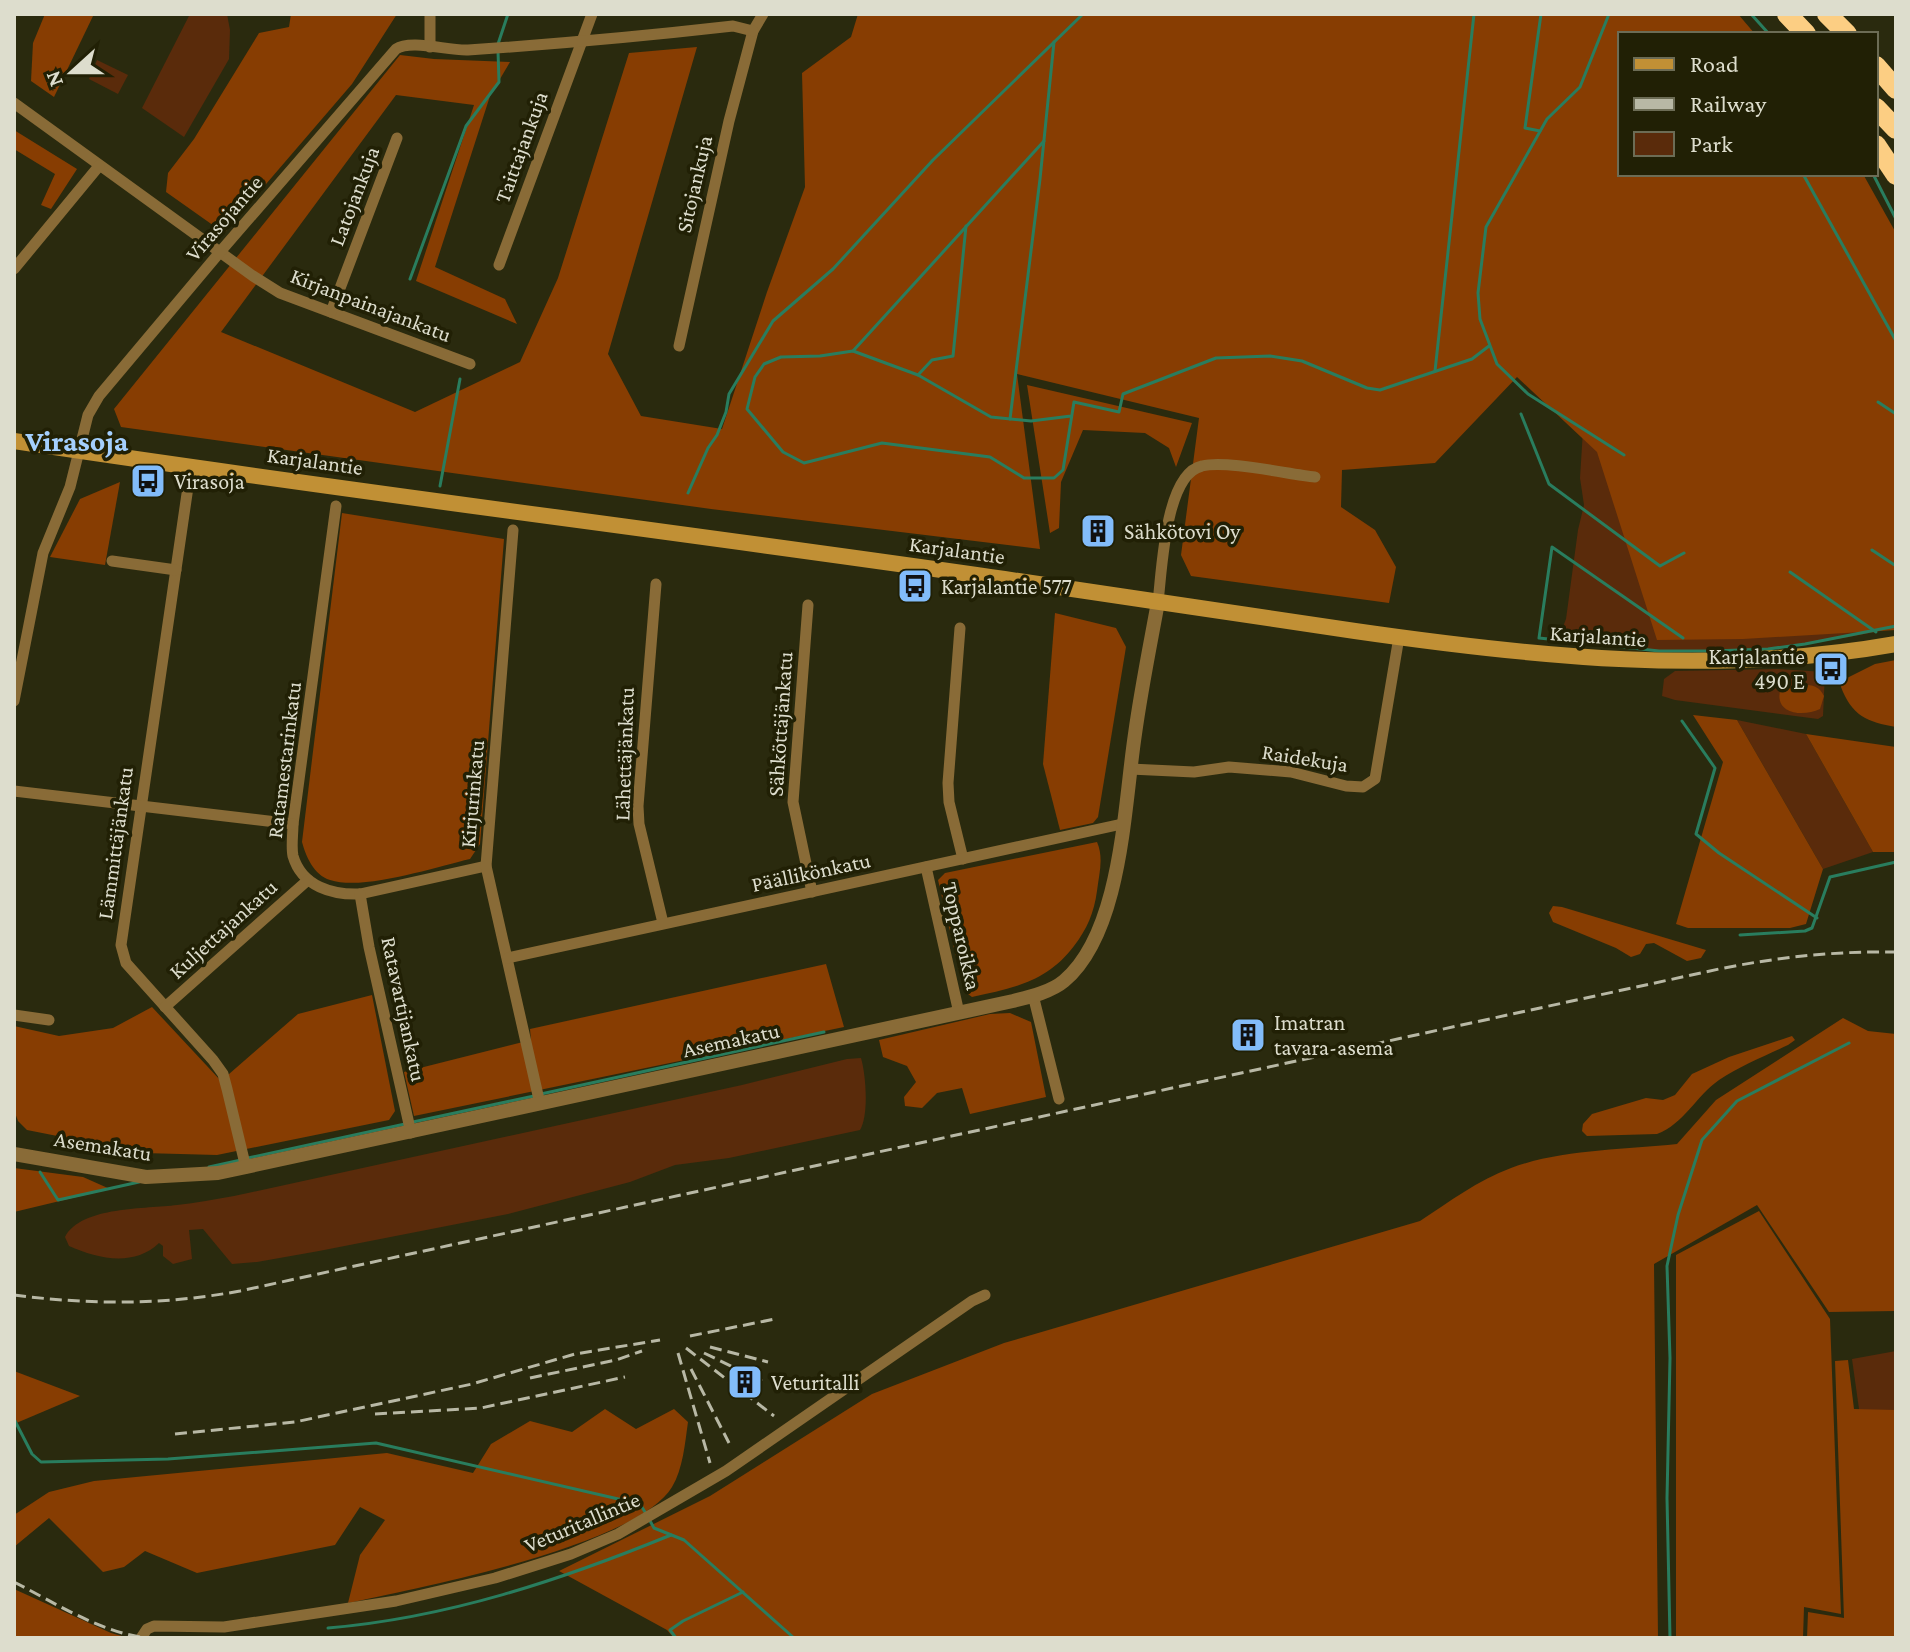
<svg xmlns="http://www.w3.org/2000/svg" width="1910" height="1652" font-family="'Crimson Pro',serif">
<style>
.green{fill:#5a2b0b}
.forest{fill:#873d02}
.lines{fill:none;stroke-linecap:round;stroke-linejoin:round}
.stream{stroke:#297d5e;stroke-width:3}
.minor{stroke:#896b37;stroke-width:11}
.tertiary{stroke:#896b37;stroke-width:14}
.secondary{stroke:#c19035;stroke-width:16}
.motorway{stroke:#fcce83;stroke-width:20}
.rail{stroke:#b8b8a5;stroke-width:3;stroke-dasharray:12 6;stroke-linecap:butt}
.labels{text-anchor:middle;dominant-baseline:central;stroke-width:7;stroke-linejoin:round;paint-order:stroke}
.street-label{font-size:22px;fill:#ddddcd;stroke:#212005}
.poi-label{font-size:22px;fill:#ddddcd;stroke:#212005;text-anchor:start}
.district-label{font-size:30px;font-weight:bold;fill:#a4cffe;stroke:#212005}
</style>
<rect width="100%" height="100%" fill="#2a2a0e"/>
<g class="green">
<polygon points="190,14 227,14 230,30 229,59 184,137 142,108"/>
<polygon points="97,60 128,75 118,94 89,79"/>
<path d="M1583,430L1891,629C1816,644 1735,657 1657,651C1624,648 1591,643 1558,640L1566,619L1578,530L1584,505L1580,478Z"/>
<polygon points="1778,669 1825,672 1823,716 1818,719 1675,700 1662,696 1664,679 1675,671"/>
<polygon points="1737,720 1806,734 1873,852 1823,869"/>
<path d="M861,1058C866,1075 869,1115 860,1130L729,1158L675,1165L630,1182L508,1214L319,1251L257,1262L232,1264L203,1229L189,1230L192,1259L173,1264L163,1256V1246L159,1243C134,1267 98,1259 69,1246L65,1237C81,1206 147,1209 177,1205C196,1203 215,1199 234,1196L742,1085L847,1059Z"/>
<polygon points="1896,1351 1896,1412 1860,1416 1852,1359"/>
</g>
<g class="forest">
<polygon points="45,14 94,14 54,97 31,81 33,43"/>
<polygon points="291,14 397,14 352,84 224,233 166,192 168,173 194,139 259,33 289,27"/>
<polygon points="858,14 1738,14 1755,34 1620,34 1620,174 1863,174 1896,233 1896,630 1743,639 1657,640 1597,452 1517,377 1435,463 1342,470 1341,507 1375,530 1396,567 1389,603 1191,576 1181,555 1199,418 1017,374 1040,549 711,509 121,427 114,409 400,55 434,59 510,62 490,96 435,267 505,299 517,324 416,281 474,105 396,95 221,332 415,412 520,362 558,278 629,53 697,47 608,354 641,416 722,429 767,292 805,187 802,73 851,37"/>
<polygon points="14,130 77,169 51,209 41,205 55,174 14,149"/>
<polygon points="1027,385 1192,423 1176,467 1169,448 1145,433 1083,430 1061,482 1059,528 1050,533"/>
<polygon points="120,482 105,565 50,557 80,499"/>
<path d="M342,513L504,539L480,844L470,859C435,867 364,891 330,880C314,875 306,857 302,842Z"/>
<polygon points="1055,613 1116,628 1126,647 1098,817 1093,823 1060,830 1043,764"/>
<path d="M1896,660V727C1867,722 1852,716 1841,687L1843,680L1875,664Z"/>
<path d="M1803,685C1813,685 1819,686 1824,696L1820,709C1803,717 1775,714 1780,691Z"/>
<polygon points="1693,715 1737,720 1823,869 1806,924 1790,928 1688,928 1676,924 1723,762"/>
<polygon points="1806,734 1896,747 1896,852 1873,852"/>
<path d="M1097,842C1104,858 1099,874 1097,891C1094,913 1087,929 1074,946C1047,982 1013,988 972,997L964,991L938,880L945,873Z"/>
<polygon points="1553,906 1562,907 1706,950 1701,958 1687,961 1654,943 1646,944 1640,954 1631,957 1616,948 1553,922 1549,913"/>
<polygon points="826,964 844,1027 414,1116 404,1072 531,1040 530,1029"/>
<polygon points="372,995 395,1111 389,1120 217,1155 143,1153 27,1130 18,1121 14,1110 14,1026 59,1036 113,1028 152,1007 221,1081 298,1014"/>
<polygon points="1010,1013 1031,1022 1046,1097 970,1114 962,1088 937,1093 922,1108 905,1106 904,1097 916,1082 907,1066 883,1057 879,1040 990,1014"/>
<path d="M1843,1018L1868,1031L1896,1034V1311L1829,1312L1757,1205L1654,1264L1658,1638H674L667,1630L559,1571L710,1496L872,1394L1004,1343L1420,1221C1449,1202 1478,1180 1511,1168C1562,1149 1623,1150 1677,1144L1716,1100Z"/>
<path d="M1792,1036L1795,1040L1788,1045C1765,1056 1740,1066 1719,1080C1696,1096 1684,1124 1657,1134L1587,1136L1582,1131L1583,1124L1592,1114L1646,1098L1663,1100L1675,1095L1692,1074L1729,1057Z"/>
<polygon points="14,1168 83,1177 110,1189 14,1212"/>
<polygon points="1759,1211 1830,1319 1841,1614 1804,1607 1803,1638 1676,1638 1676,1255"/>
<polygon points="1848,1360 1854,1409 1896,1410 1896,1638 1807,1638 1808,1612 1844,1618 1835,1361"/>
<polygon points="14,1371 80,1396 14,1424"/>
<path d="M605,1409L636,1429L674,1409L688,1422C685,1443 683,1469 672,1487C637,1546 417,1588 348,1603L360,1555L385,1520L360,1507L335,1545L197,1573L145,1551L124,1567L103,1572L49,1518L14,1547V1515L49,1492L94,1481L387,1453L473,1473L491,1444L530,1421L572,1432Z"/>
<polygon points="14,1589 111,1633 129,1638 14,1638"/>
</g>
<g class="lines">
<g class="stream">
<polyline points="1609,14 1580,87 1547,119 1486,227 1478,293 1480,319 1497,364 1528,394 1624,455"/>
<polyline points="1751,14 1769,34"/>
<polyline points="498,44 508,14"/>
<polyline points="1540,131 1525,128 1541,14"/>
<polyline points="1803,174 1896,341"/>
<polyline points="1873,174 1896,219"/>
<polyline points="410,279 466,126 499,82 498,51"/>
<polyline points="853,351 1044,141"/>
<polyline points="1435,371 1474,14"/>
<polyline points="918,375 932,360 953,356 966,226"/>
<polyline points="1878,402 1896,414"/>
<polyline points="1521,414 1549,484 1660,566 1684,553"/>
<polyline points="1071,416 1031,421 991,417 918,375 853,351 820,356 781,357 764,364 755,377 747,409 783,452 804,463 882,443 990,457 1024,478 1054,478 1063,470 1074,402 1119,412 1123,394 1216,358 1270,356 1302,361 1367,388 1380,390 1472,359 1489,346"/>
<polyline points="1010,419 1040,179 1054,42"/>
<polyline points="440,486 460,379"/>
<polyline points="688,493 708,448 717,435 726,412 729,394 773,321 833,269 933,160 1083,14"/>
<polyline points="1872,550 1896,566"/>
<polyline points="1790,572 1876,632"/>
<polyline points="1683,638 1552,547 1539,638 1659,651 1712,651 1768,649 1805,644 1896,626"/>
<polyline points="1682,721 1715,768 1696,834 1719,853 1817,918"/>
<polyline points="1740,935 1805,931 1812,928 1830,877 1896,862"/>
<polyline points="541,1094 824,1032"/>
<polyline points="413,1122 534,1096"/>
<polyline points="248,1158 405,1124"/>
<polyline points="209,1167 241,1160"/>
<polyline points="40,1172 58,1200 139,1182"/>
<polyline points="14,1419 32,1454 41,1462 168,1459 376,1443 640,1504 645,1512"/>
<polyline points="649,1519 654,1528 684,1540 794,1638"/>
<path d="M328,1628C447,1618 561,1580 671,1535"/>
<polyline points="676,1638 670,1630 683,1621 743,1592"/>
<polyline points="1670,1638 1667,1498 1670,1358 1667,1266 1678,1215 1702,1140 1737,1101 1849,1043"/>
</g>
<g class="minor">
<polyline points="430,47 430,14"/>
<polyline points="14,103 253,276 280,293 470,364"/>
<polyline points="499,265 592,14"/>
<polyline points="14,269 99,166"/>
<polyline points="331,312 397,138"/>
<polyline points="679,346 729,121 753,31 763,14"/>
<polyline points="188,487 121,945 126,963 213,1060 223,1074 227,1089 246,1168"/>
<path d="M336,506L293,824C293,834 291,847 293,856C302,887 333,895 360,894L486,866"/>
<polyline points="513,530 486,866 540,1104"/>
<polyline points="112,561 176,570"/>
<polyline points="656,584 638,806 639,824 663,923"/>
<path d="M1158,602C1162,570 1165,474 1202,466C1226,460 1287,474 1315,477"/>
<polyline points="808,605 793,802 812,892"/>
<polyline points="960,628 948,783 949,802 963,859"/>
<path d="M14,701L43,553L70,487L88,415L99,396L220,252L396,49C411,39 448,51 468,50C557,44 645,36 733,26L753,31"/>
<polyline points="1130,769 1194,772 1229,767 1291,772 1346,786 1363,787 1375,779 1399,637"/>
<polyline points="14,791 293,824"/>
<polyline points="926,867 959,1013"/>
<polyline points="360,894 369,947 411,1133"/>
<polyline points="508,958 1122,824"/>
<polyline points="1033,995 1059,1099"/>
<polyline points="165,1007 308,880"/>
<polyline points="14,1015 49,1020"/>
<polyline points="141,1638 147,1629 154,1626 224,1627 396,1601 495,1578 571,1554 618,1534 726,1471 972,1301 985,1295"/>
</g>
<path class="tertiary" d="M14,1154L146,1177L218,1173L1013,1001C1029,997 1051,992 1064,981C1122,932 1124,806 1135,734C1141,690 1150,646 1158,602"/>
<path class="secondary" d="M14,441C350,492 688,533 1025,582C1135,598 1245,615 1355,631C1535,657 1715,676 1896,644"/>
<g class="motorway">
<polyline points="1787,14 1806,34"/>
<polyline points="1827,14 1847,34"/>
<polyline points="1876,66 1896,89"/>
<polyline points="1876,108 1896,129"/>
<polyline points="1876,145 1896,175"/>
</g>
<g class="rail">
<path d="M14,1295C91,1305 164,1305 240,1291L1719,969C1779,957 1835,951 1896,952"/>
<polyline points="690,1336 775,1319"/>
<polyline points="710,1347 768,1362"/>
<polyline points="686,1348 774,1416"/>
<polyline points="678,1353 710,1463"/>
<polyline points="704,1353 762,1381"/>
<polyline points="691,1369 729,1443"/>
<polyline points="530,1378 616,1360 642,1351"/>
<polyline points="375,1414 481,1408 625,1377"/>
<polyline points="175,1434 295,1422 472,1384 575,1354 660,1340"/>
<path d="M14,1582C55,1603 100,1632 146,1638"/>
</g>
</g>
<defs>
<symbol id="bus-square" viewBox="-11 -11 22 22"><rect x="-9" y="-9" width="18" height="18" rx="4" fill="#82bcfa" stroke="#212005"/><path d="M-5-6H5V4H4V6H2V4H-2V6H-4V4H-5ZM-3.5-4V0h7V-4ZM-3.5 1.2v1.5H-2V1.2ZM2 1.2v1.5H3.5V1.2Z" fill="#111"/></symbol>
<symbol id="building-square" viewBox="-11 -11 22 22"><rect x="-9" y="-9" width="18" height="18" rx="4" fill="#82bcfa" stroke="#212005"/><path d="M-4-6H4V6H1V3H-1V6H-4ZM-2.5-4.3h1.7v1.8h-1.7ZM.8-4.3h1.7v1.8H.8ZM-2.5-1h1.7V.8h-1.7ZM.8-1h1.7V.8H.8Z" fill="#111"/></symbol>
</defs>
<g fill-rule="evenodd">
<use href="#bus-square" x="128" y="461" width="40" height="40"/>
<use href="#building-square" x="1078" y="511" width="40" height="40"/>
<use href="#bus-square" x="895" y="566" width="40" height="40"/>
<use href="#bus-square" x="1811" y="649" width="40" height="40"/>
<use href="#building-square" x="1228" y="1015" width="40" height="40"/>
<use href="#building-square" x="725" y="1362" width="40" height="40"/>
</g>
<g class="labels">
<g class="street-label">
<text transform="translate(521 147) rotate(-70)">Taittajankuja</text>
<text transform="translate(694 184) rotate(-77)">Sitojankuja</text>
<text transform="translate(354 196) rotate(-69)">Latojankuja</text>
<text transform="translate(224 218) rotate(-49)">Virasojantie</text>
<text transform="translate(371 305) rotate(21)">Kirjanpainajankatu</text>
<text transform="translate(315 461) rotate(8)">Karjalantie</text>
<text transform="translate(957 550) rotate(8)">Karjalantie</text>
<text transform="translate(1598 636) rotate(4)">Karjalantie</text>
<text transform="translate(780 724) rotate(-86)">Sähköttäjänkatu</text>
<text transform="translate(624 754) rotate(-88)">Lähettäjänkatu</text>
<text transform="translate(1305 758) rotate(9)">Raidekuja</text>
<text transform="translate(284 760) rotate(-83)">Ratamestarinkatu</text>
<text transform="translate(472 794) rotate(-85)">Kirjurinkatu</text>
<text transform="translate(115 843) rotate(-82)">Lämmittäjänkatu</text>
<text transform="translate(811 872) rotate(-12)">Päällikönkatu</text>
<text transform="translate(223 929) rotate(-42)">Kuljettajankatu</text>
<text transform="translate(962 936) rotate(77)">Topparoikka</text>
<text transform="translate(404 1009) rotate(78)">Ratavartijankatu</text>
<text transform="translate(731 1040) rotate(-12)">Asemakatu</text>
<text transform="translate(103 1146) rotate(9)">Asemakatu</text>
<text transform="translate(582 1522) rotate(-23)">Veturitallintie</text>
</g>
<g class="poi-label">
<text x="174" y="481">Virasoja</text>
<text x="1124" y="531">Sähkötovi Oy</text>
<text x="941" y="586">Karjalantie 577</text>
<text x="1805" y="656" text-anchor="end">Karjalantie<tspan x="1805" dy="25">490 E</tspan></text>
<text x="1274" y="1022">Imatran<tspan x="1274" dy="25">tavara-asema</tspan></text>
<text x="771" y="1382">Veturitalli</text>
</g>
<g class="district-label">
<text x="77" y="440">Virasoja</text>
</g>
</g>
<rect width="1910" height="1652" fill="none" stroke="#ddddcd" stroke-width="32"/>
<rect x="1618" y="32" width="260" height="144" fill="#212005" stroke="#6c6c55" stroke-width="2"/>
<rect x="1634" y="58" width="40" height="12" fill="#c19035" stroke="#6c6c55" stroke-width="2"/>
<text x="1690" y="72" font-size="24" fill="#ddddcd">Road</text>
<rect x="1634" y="98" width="40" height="12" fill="#b8b8a5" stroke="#6c6c55" stroke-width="2"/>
<text x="1690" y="112" font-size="24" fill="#ddddcd">Railway</text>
<rect x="1634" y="132" width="40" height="24" fill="#5a2b0b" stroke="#6c6c55" stroke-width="2"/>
<text x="1690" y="152" font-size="24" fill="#ddddcd">Park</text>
<g transform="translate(72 72) rotate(249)" stroke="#212005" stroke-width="6" paint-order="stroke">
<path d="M0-6L14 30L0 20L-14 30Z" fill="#ddddcd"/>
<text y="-12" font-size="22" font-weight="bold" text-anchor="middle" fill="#ddddcd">N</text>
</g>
</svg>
